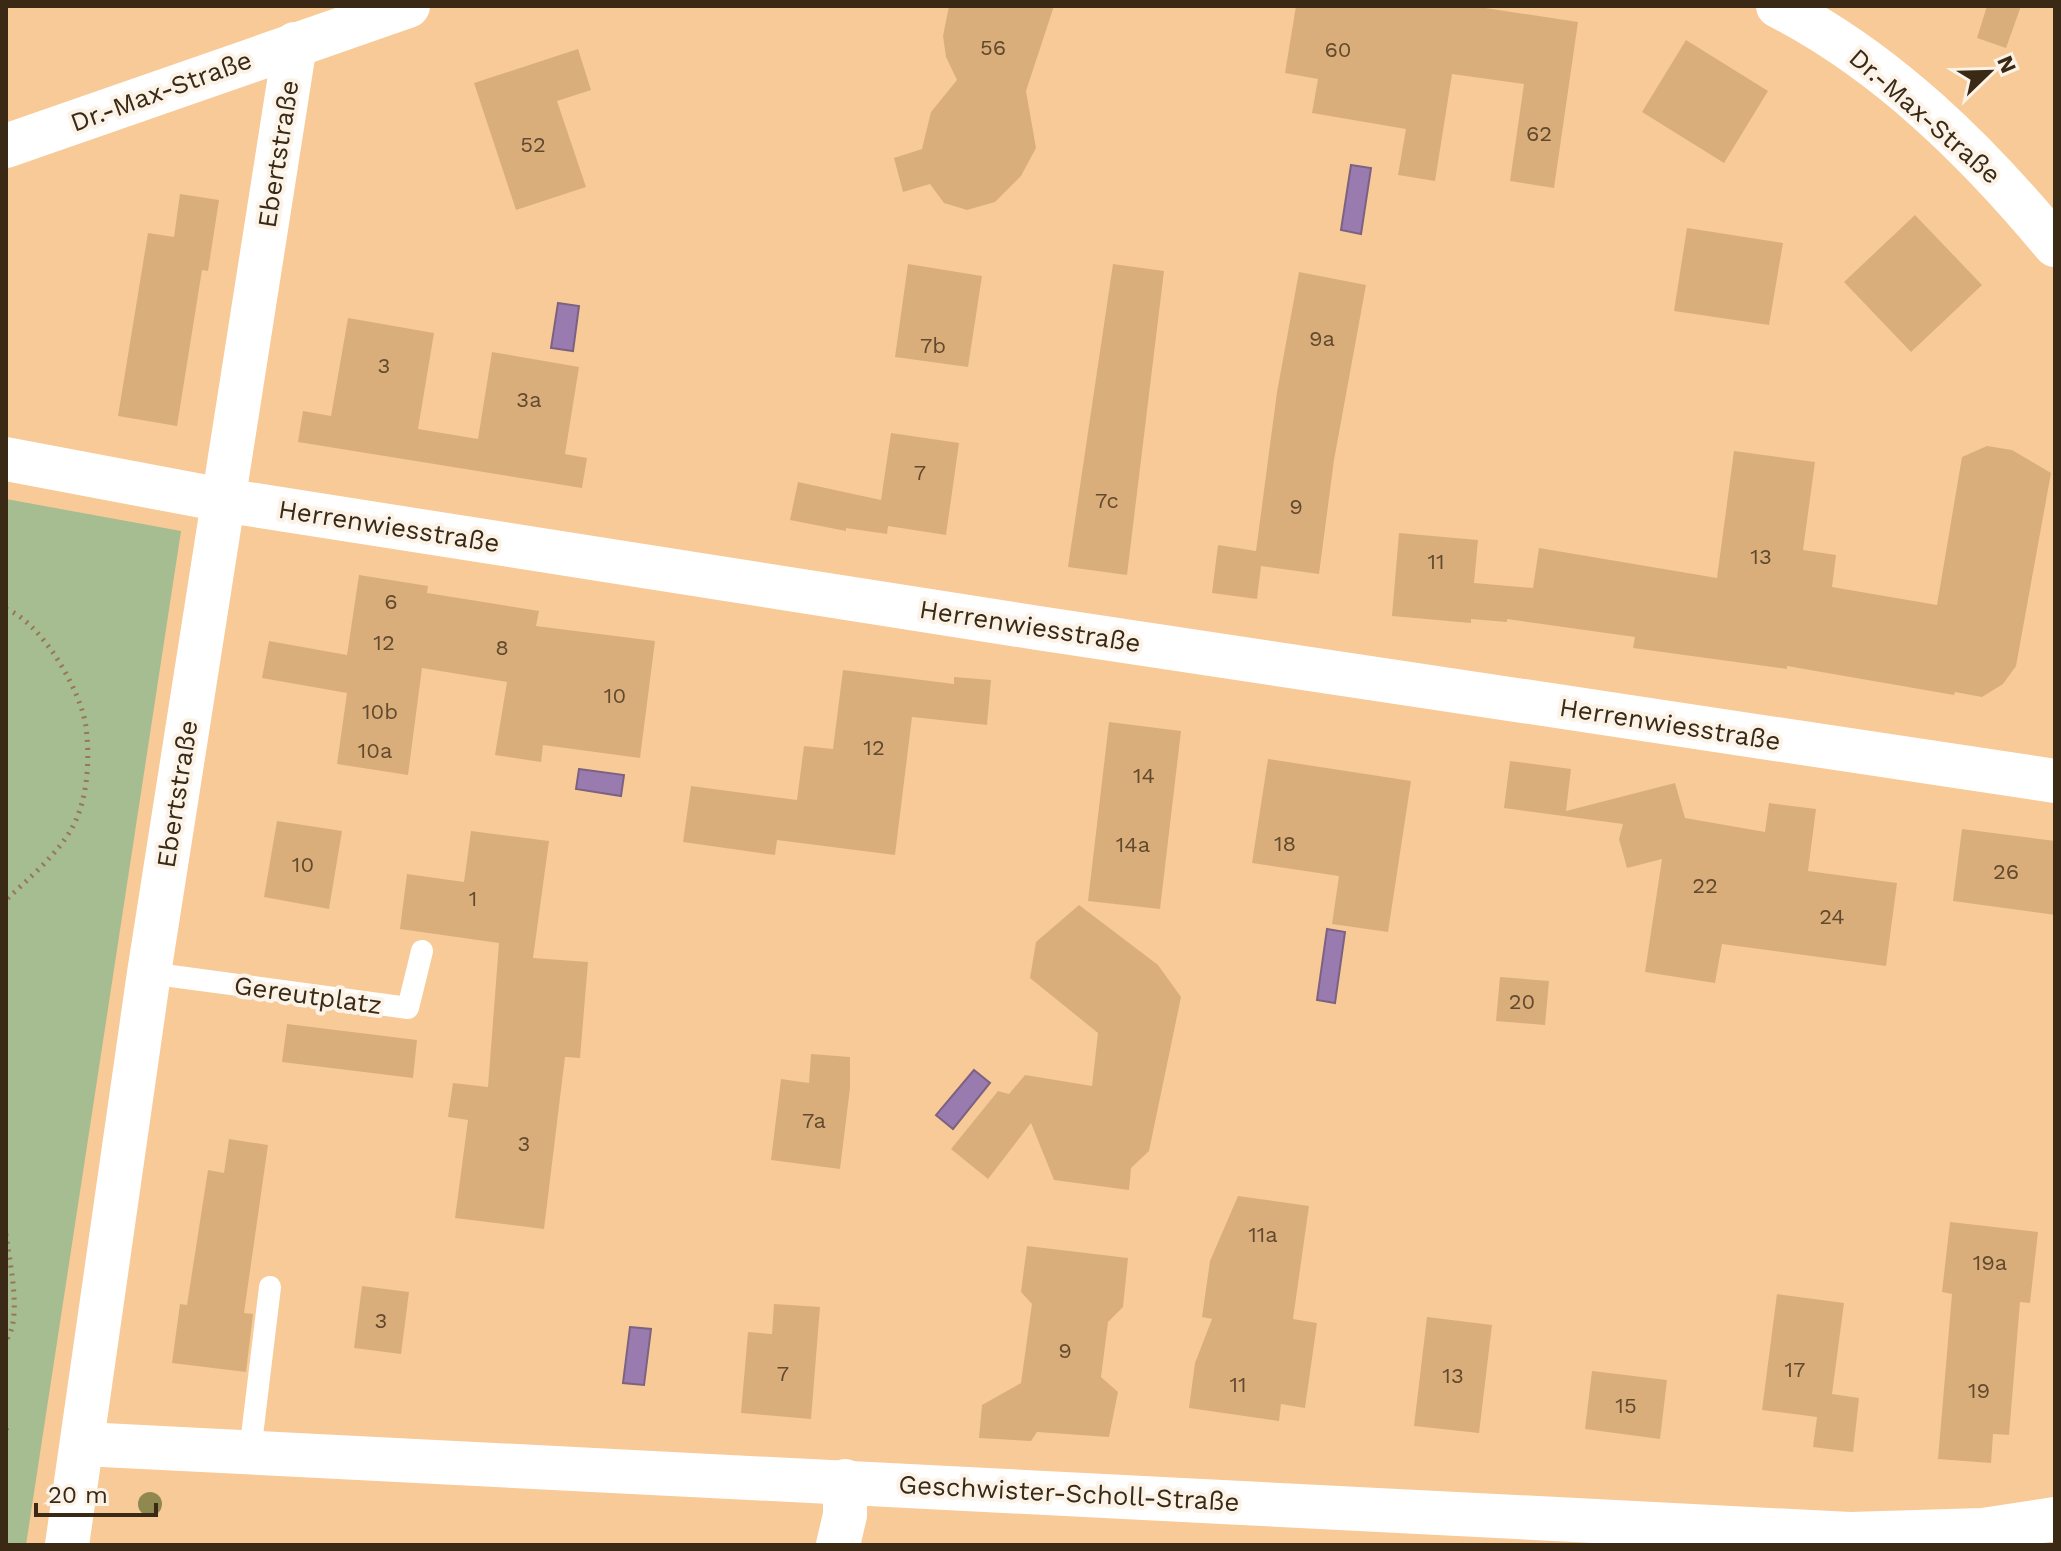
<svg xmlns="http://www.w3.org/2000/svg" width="2061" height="1551" font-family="'Work Sans',sans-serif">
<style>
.green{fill:#a6bc91}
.water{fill:#997bb0;stroke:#7c6281;stroke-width:2}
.building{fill:#daae7b}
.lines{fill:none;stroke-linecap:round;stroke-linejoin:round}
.path{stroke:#977854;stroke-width:5;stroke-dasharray:2 6;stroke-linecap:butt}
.service{stroke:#fff;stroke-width:22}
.minor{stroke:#fff;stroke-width:44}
.tree{fill:#8f8950}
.labels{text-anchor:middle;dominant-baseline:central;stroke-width:8;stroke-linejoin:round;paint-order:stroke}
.number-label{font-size:22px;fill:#624a2e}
.street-label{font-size:26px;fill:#3a2914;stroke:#fcf3e8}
</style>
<rect width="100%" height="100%" fill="#f8ca97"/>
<polygon class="green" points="6,499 181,531 26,1545 6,1545"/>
<g class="water">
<polygon points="1351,165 1371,168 1361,234 1341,230"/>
<polygon points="558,303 579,306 573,351 551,348"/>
<polygon points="579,769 624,775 621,796 576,789"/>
<polygon points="1327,929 1345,932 1335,1003 1317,1000"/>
<polygon points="974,1070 990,1083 953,1129 936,1115"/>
<polygon points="630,1327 651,1329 644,1385 623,1383"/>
</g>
<g class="building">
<polygon points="949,6 1054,6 1026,91 1036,148 1021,176 995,202 967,210 944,203 930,184 903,192 894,158 922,149 931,112 957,80 946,57 943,36"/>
<polygon points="1296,6 1472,6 1578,22 1554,188 1510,181 1524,84 1452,74 1435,181 1398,175 1406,129 1312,113 1318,79 1285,73"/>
<polygon points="1987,6 2021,6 2006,48 1977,38"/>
<polygon points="1686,40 1768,91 1724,163 1642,112"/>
<polygon points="578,49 591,90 557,101 586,187 516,210 474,83"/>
<polygon points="180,194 219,200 208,271 202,270 177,426 118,416 148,233 174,237"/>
<polygon points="1915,215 1982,285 1911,352 1844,282"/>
<polygon points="1687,228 1783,243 1769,325 1674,311"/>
<polygon points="908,264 982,276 968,367 895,357"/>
<polygon points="1113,264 1164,271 1127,575 1068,567"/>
<polygon points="1299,272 1366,285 1334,460 1319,574 1261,566 1257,599 1212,593 1218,545 1256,551 1277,392"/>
<polygon points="348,318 434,333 418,429 478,439 492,352 579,367 565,454 587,458 582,488 298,442 303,411 331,416"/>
<polygon points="891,433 959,443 946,535 888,526 887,534 846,528 846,531 790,520 798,482 881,500"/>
<polygon points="1987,446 2012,450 2051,473 2016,666 2003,684 1982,697 1955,692 1954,695 1787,666 1787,669 1633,648 1635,637 1507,619 1507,622 1471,619 1471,623 1392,616 1399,533 1478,540 1474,583 1533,588 1539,548 1717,578 1734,451 1815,462 1803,550 1836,555 1832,587 1937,605 1962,457"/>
<polygon points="359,575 428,586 427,593 539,611 536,626 655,641 640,758 543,745 541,762 495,755 507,682 422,668 408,775 337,764 347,693 262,678 269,641 347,655"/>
<polygon points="843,670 954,684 954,677 991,680 987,725 912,717 895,855 777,840 775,855 683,842 691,786 797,800 804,746 833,749"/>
<polygon points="1109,722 1181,731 1160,909 1088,901"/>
<polygon points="1268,759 1411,781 1388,932 1332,924 1339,876 1252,863"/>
<polygon points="1510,761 1571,769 1566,811 1675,783 1685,818 1765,832 1769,803 1816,809 1808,871 1897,883 1886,966 1722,944 1715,983 1645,972 1662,859 1627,868 1619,839 1623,824 1504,808"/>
<polygon points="277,821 342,831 329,909 264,897"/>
<polygon points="1962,829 2055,841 2055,915 1953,901"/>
<polygon points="471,831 549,841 533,958 588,962 580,1058 565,1057 544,1229 455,1218 468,1120 448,1117 453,1083 488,1087 499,943 400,929 407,874 464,882"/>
<polygon points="1079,905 1158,965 1181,997 1149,1151 1131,1168 1129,1190 1054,1180 1031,1123 988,1179 951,1149 998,1091 1009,1094 1025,1075 1092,1086 1098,1033 1030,978 1036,942"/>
<polygon points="1500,977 1549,981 1545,1025 1496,1021"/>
<polygon points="287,1024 417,1040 413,1078 282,1062"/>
<polygon points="811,1054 850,1057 850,1088 840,1169 771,1160 781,1079 809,1083"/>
<polygon points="229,1139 268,1145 244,1313 253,1314 246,1372 172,1363 180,1304 187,1305 208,1170 224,1173"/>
<polygon points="1238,1196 1309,1206 1293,1319 1317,1323 1305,1408 1281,1404 1279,1421 1189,1408 1195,1363 1212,1319 1202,1317 1210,1261"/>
<polygon points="1950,1222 2038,1232 2030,1303 2020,1302 2009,1435 1993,1434 1991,1463 1938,1459 1952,1294 1942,1292"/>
<polygon points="1027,1246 1128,1258 1123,1307 1108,1322 1101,1377 1118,1392 1109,1437 1037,1432 1031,1441 979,1438 982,1405 1021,1383 1032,1304 1021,1292"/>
<polygon points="362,1286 409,1292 401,1354 354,1348"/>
<polygon points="1777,1294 1844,1303 1832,1394 1859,1398 1853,1452 1813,1447 1817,1417 1762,1410"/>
<polygon points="774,1304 820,1307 811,1419 741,1413 748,1332 772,1334"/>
<polygon points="1427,1317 1492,1325 1479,1433 1414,1426"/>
<polygon points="1592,1371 1667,1380 1660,1439 1585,1429"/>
</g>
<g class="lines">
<g class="path">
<path d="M6,609C41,622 81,690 86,727C90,760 88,799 72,828C57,855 28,879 6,900"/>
<path d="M6,1234C9,1259 23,1320 6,1340"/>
<polyline points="6,1429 7,1431"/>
</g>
<g class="service">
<polyline points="149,973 408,1008 422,951"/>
<polyline points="250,1452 270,1287"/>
</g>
<g class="minor">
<path d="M1778,6C1887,62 1977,151 2055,245"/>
<polyline points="6,146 408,6"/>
<polyline points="6,459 223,500 1038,628 2055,781"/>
<polyline points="83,1444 1850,1534 1983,1530 2055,1519"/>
<polyline points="67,1545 149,973 295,44"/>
<polyline points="838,1545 845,1515 845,1481"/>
</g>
</g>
<circle class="tree" cx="150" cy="1504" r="12"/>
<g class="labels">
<g class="number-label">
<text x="993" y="47">56</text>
<text x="1338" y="49">60</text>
<text x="1539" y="133">62</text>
<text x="533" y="144">52</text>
<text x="1322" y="338">9a</text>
<text x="933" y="345">7b</text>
<text x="384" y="365">3</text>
<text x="529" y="399">3a</text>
<text x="920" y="472">7</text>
<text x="1107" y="500">7c</text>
<text x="1296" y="506">9</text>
<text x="1761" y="556">13</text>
<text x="1436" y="561">11</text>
<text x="391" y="601">6</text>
<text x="384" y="642">12</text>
<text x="502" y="647">8</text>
<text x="615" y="695">10</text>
<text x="380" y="711">10b</text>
<text x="874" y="747">12</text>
<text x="375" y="750">10a</text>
<text x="1144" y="775">14</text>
<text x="1285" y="843">18</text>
<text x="1133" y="844">14a</text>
<text x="303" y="864">10</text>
<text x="2006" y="871">26</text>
<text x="1705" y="885">22</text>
<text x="473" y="898">1</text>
<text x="1832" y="916">24</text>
<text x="1522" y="1001">20</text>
<text x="814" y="1120">7a</text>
<text x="524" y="1143">3</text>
<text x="1263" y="1234">11a</text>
<text x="1990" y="1262">19a</text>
<text x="381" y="1320">3</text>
<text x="1065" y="1350">9</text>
<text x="1795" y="1369">17</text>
<text x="783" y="1373">7</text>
<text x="1453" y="1375">13</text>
<text x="1238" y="1384">11</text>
<text x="1979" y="1390">19</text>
<text x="1626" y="1405">15</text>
</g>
<g class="street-label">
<text transform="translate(161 91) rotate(-20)">Dr.-Max-Straße</text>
<text transform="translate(1925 116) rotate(41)">Dr.-Max-Straße</text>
<text transform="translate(278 154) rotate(-81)">Ebertstraße</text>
<text transform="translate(389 526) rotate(9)">Herrenwiesstraße</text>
<text transform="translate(1030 626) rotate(9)">Herrenwiesstraße</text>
<text transform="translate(1670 724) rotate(9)">Herrenwiesstraße</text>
<text transform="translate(177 794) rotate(-81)">Ebertstraße</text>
<text transform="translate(308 995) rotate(8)">Gereutplatz</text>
<text transform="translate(1069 1493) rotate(3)">Geschwister-Scholl-Straße</text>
</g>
</g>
<rect width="2061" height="1551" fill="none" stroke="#3a2914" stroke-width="16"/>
<g transform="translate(1989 72) rotate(67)" stroke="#fcf3e8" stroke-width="6" paint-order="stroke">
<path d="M0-6L14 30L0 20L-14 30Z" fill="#3a2914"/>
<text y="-12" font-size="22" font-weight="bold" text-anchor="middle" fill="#3a2914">N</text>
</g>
<path d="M36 1503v12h120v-12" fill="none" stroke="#3a2914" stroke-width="4"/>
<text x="48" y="1503" font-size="24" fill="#3a2914" stroke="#fcf3e8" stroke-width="6" paint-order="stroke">20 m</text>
</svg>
